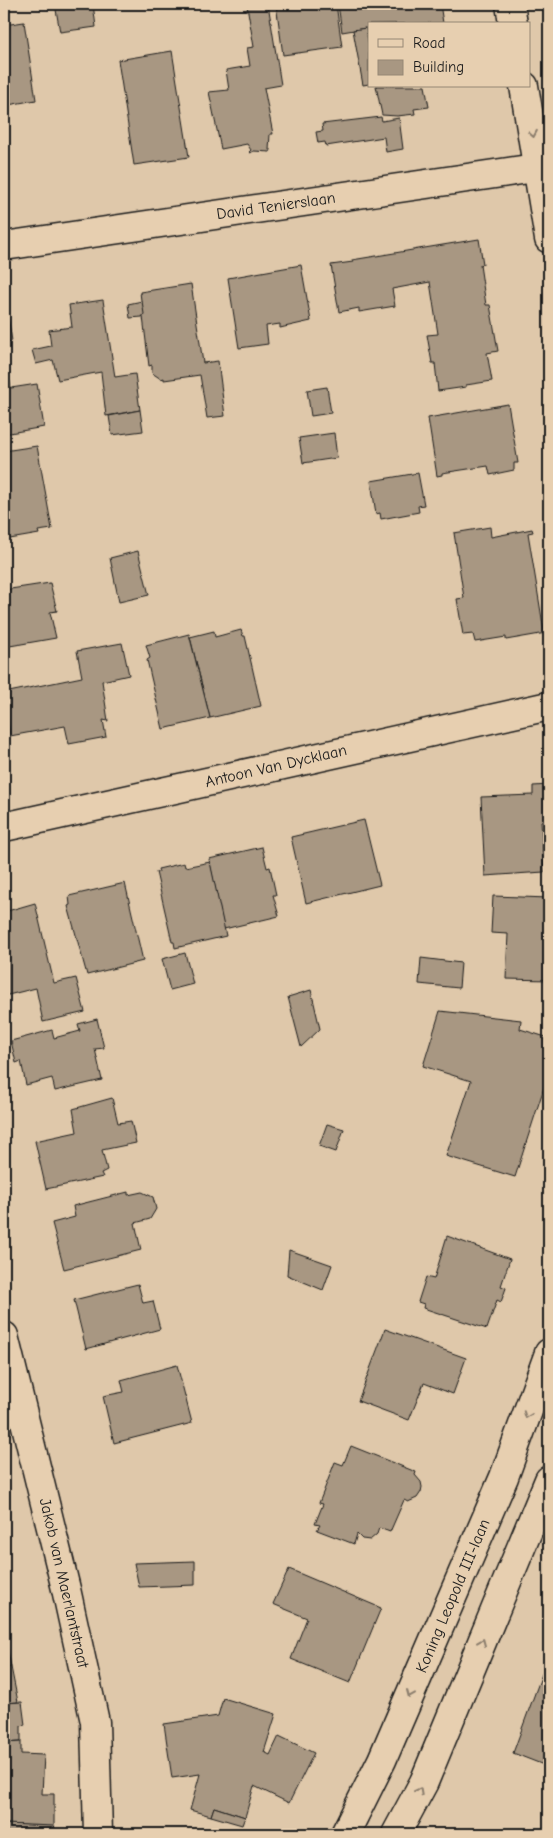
<svg xmlns="http://www.w3.org/2000/svg" width="553" height="1838" font-family="'Comic Neue',sans-serif">
<style>
.building{fill:#a89782;stroke:#1c1c1c}
.lines{fill:none;stroke-linecap:round;stroke-linejoin:round}
.street-casing{stroke:#1c1c1c;stroke-width:31}
.street{stroke:#e7cfb0;stroke-width:28}
.oneway{stroke:#8c7e6d}
.labels{text-anchor:middle;dominant-baseline:central;stroke-width:4;stroke-linejoin:round;paint-order:stroke}
.street-label{font-size:16px;fill:#1c1c1c;stroke:#e7cfb0}
</style>
<rect width="100%" height="100%" fill="#dfc8aa"/>
<filter id="ink" filterUnits="userSpaceOnUse"><feTurbulence type="fractalNoise" baseFrequency=".02" numOctaves="2"/><feDisplacementMap in="SourceGraphic" scale="10" xChannelSelector="R" yChannelSelector="G"/><feConvolveMatrix kernelMatrix="1 2 1 2 8 2 1 2 1" color-interpolation-filters="sRGB"/></filter>
<g filter="url(#ink)">
<g class="building">
<polygon points="55,4 93,4 96,27 60,32"/>
<polygon points="251,4 268,4 281,85 264,88 273,134 270,134 269,150 271,150 270,152 254,151 250,153 249,152 251,150 247,144 221,149 209,92 229,90 226,70 250,66 247,48 254,47 247,6 251,5"/>
<polygon points="276,4 336,4 342,47 283,55"/>
<polygon points="338,4 440,4 443,23 369,24 369,48 366,28 342,32"/>
<polygon points="24,22 36,100 8,105 6,93 4,93 4,25"/>
<polygon points="366,28 369,48 369,84 363,85 353,30"/>
<polygon points="172,51 189,157 134,165 118,60"/>
<polygon points="376,86 425,86 429,107 414,109 415,114 397,116 382,115"/>
<polygon points="381,117 382,121 399,118 403,149 386,152 384,137 326,146 325,142 318,143 316,132 323,131 322,124"/>
<polygon points="479,239 483,264 480,265 486,305 490,305 498,351 487,353 492,381 466,385 466,387 438,391 435,363 432,363 427,335 438,334 430,282 392,289 395,306 359,312 359,308 339,312 331,265 353,262 352,260"/>
<polygon points="301,265 311,321 280,328 280,324 266,326 268,344 239,348 228,278"/>
<polygon points="191,284 203,363 218,361 225,416 207,418 200,375 164,380 164,378 161,379 152,373 152,365 149,366 140,292"/>
<polygon points="103,300 115,377 135,374 140,410 106,416 101,372 58,380 53,360 36,364 32,350 51,346 49,330 72,327 69,305"/>
<polygon points="142,301 144,314 142,317 130,318 128,304"/>
<polygon points="4,316 8,316 12,341 4,343"/>
<polygon points="4,352 11,388 37,384 44,427 4,434"/>
<polygon points="327,387 331,413 311,416 307,390"/>
<polygon points="508,404 518,463 514,463 514,470 490,475 488,466 442,473 442,475 437,476 428,418"/>
<polygon points="140,410 143,431 112,435 109,416"/>
<polygon points="334,433 337,458 303,463 299,438"/>
<polygon points="37,446 52,529 38,531 39,534 4,540 4,451"/>
<polygon points="418,473 424,505 418,506 419,512 381,519 380,513 376,514 371,481"/>
<polygon points="490,527 491,537 532,529 533,532 528,533 544,631 546,630 546,633 506,640 506,637 475,642 473,634 463,635 457,599 464,598 454,533"/>
<polygon points="138,551 149,595 119,602 110,558"/>
<polygon points="50,583 57,611 50,612 56,638 4,647 4,590"/>
<polygon points="241,630 243,636 245,636 261,706 210,718 190,637 214,631 215,637"/>
<polygon points="189,634 210,718 163,729 147,660 150,658 146,645"/>
<polygon points="122,643 129,675 102,681 108,721 103,720 106,737 69,744 65,726 10,736 4,693 82,677 77,651"/>
<polygon points="549,785 549,820 541,821 544,872 485,876 481,797 533,795 533,786"/>
<polygon points="364,820 380,885 306,903 291,837"/>
<polygon points="262,847 267,868 270,867 276,895 273,895 279,916 224,929 209,859"/>
<polygon points="210,862 226,936 175,948 174,942 172,942 156,872 159,872 158,869 184,863 185,867"/>
<polygon points="125,883 143,961 87,975 68,906 70,905 69,896"/>
<polygon points="493,896 549,898 549,980 506,979 508,934 491,933"/>
<polygon points="35,903 54,983 76,978 85,1012 43,1022 36,988 4,996 4,912"/>
<polygon points="185,953 193,984 170,990 162,959"/>
<polygon points="421,958 461,963 459,988 419,984"/>
<polygon points="311,990 320,1029 301,1047 288,997"/>
<polygon points="440,1011 521,1020 520,1029 549,1038 549,1072 515,1177 446,1156 471,1081 423,1066"/>
<polygon points="97,1019 104,1048 95,1049 102,1080 55,1091 52,1078 26,1085 21,1061 16,1063 11,1041 52,1030 54,1038 80,1031 78,1024"/>
<polygon points="112,1098 118,1123 131,1121 136,1143 102,1150 107,1170 101,1173 103,1177 46,1189 35,1141 77,1132 73,1109"/>
<polygon points="327,1124 344,1129 336,1152 319,1146"/>
<polygon points="128,1192 128,1195 142,1192 153,1197 156,1209 150,1219 135,1223 141,1250 64,1269 52,1223 75,1217 73,1206"/>
<polygon points="447,1236 510,1259 501,1286 506,1288 501,1302 497,1300 487,1329 423,1308 424,1304 418,1302 426,1277 434,1279"/>
<polygon points="289,1250 332,1265 323,1290 287,1275"/>
<polygon points="138,1284 143,1303 153,1301 160,1329 86,1349 74,1300"/>
<polygon points="385,1329 466,1358 453,1394 424,1383 409,1420 358,1401"/>
<polygon points="177,1365 192,1423 114,1443 103,1396 124,1392 121,1380"/>
<polygon points="351,1446 416,1472 415,1475 421,1482 422,1487 421,1492 417,1498 408,1502 404,1500 390,1532 379,1528 377,1534 370,1540 362,1539 357,1534 354,1544 317,1530 320,1525 315,1524 323,1504 319,1503 335,1462 343,1465"/>
<polygon points="195,1561 195,1585 139,1587 134,1563"/>
<polygon points="289,1569 381,1608 350,1683 291,1659 307,1618 273,1604"/>
<polygon points="4,1628 11,1667 4,1667"/>
<polygon points="549,1655 549,1767 513,1753"/>
<polygon points="4,1667 11,1667 18,1702 4,1703"/>
<polygon points="223,1698 276,1714 264,1752 270,1755 279,1736 314,1753 289,1803 254,1786 245,1817 214,1807 211,1816 190,1810 200,1774 172,1778 164,1724 218,1716"/>
<polygon points="22,1702 25,1725 21,1726 21,1742 4,1743 4,1703"/>
<polygon points="21,1742 21,1754 44,1755 42,1794 54,1794 54,1827 4,1824 4,1743"/>
<polygon points="214,1807 245,1817 242,1825 211,1816"/>
<polygon points="4,1824 54,1826 54,1834 4,1834"/>
</g>
<g class="lines">
<defs>
<g id="street">
<polyline points="510,4 513,24"/>
<polyline points="524,86 549,239"/>
<polyline points="4,246 549,166"/>
<polyline points="4,827 549,706"/>
<polyline points="4,1336 66,1589 95,1722 98,1834"/>
<polyline points="345,1834 382,1760 504,1477 549,1353"/>
<polyline points="396,1834 424,1782 549,1480"/>
</g>
</defs>
<use href="#street" class="street-casing"/>
<use href="#street" class="street"/>
</g>
<defs><path id="oneway-chevron" d="M-2-3.5L2.5 0L-2 3.5" fill="none" stroke-width="1.6" stroke-linecap="round" stroke-linejoin="round" transform="scale(1.25)"/></defs>
<g class="oneway">
<use href="#oneway-chevron" transform="translate(533 134) rotate(80)"/>
<use href="#oneway-chevron" transform="translate(527 1415) rotate(110)"/>
<use href="#oneway-chevron" transform="translate(482 1642) rotate(-67)"/>
<use href="#oneway-chevron" transform="translate(410 1694) rotate(113)"/>
<use href="#oneway-chevron" transform="translate(419 1791) rotate(-62)"/>
</g>
</g>
<g class="labels">
<g class="street-label">
<text transform="translate(276 206) rotate(-8)">David Tenierslaan</text>
<text transform="translate(276 766) rotate(-13)">Antoon Van Dycklaan</text>
<text transform="translate(64 1583) rotate(77)">Jakob van Maerlantstraat</text>
<text transform="translate(453 1596) rotate(-67)">Koning Leopold III-laan</text>
</g>
</g>
<rect width="553" height="1838" fill="none" stroke="#e7cfb0" stroke-width="20"/>
<rect x="10" y="10" width="533" height="1818" fill="none" stroke="#1c1c1c" stroke-width="2" filter="url(#ink)"/>
<rect x="368" y="22" width="162" height="65" fill="#e7cfb0" stroke="#968775"/>
<rect x="378" y="39" width="25" height="8" fill="#e7cfb0" stroke="#968775"/>
<text x="413" y="48" font-size="15" fill="#1c1c1c">Road</text>
<rect x="378" y="60" width="25" height="15" fill="#a89782" stroke="#968775"/>
<text x="413" y="72" font-size="15" fill="#1c1c1c">Building</text>
</svg>
